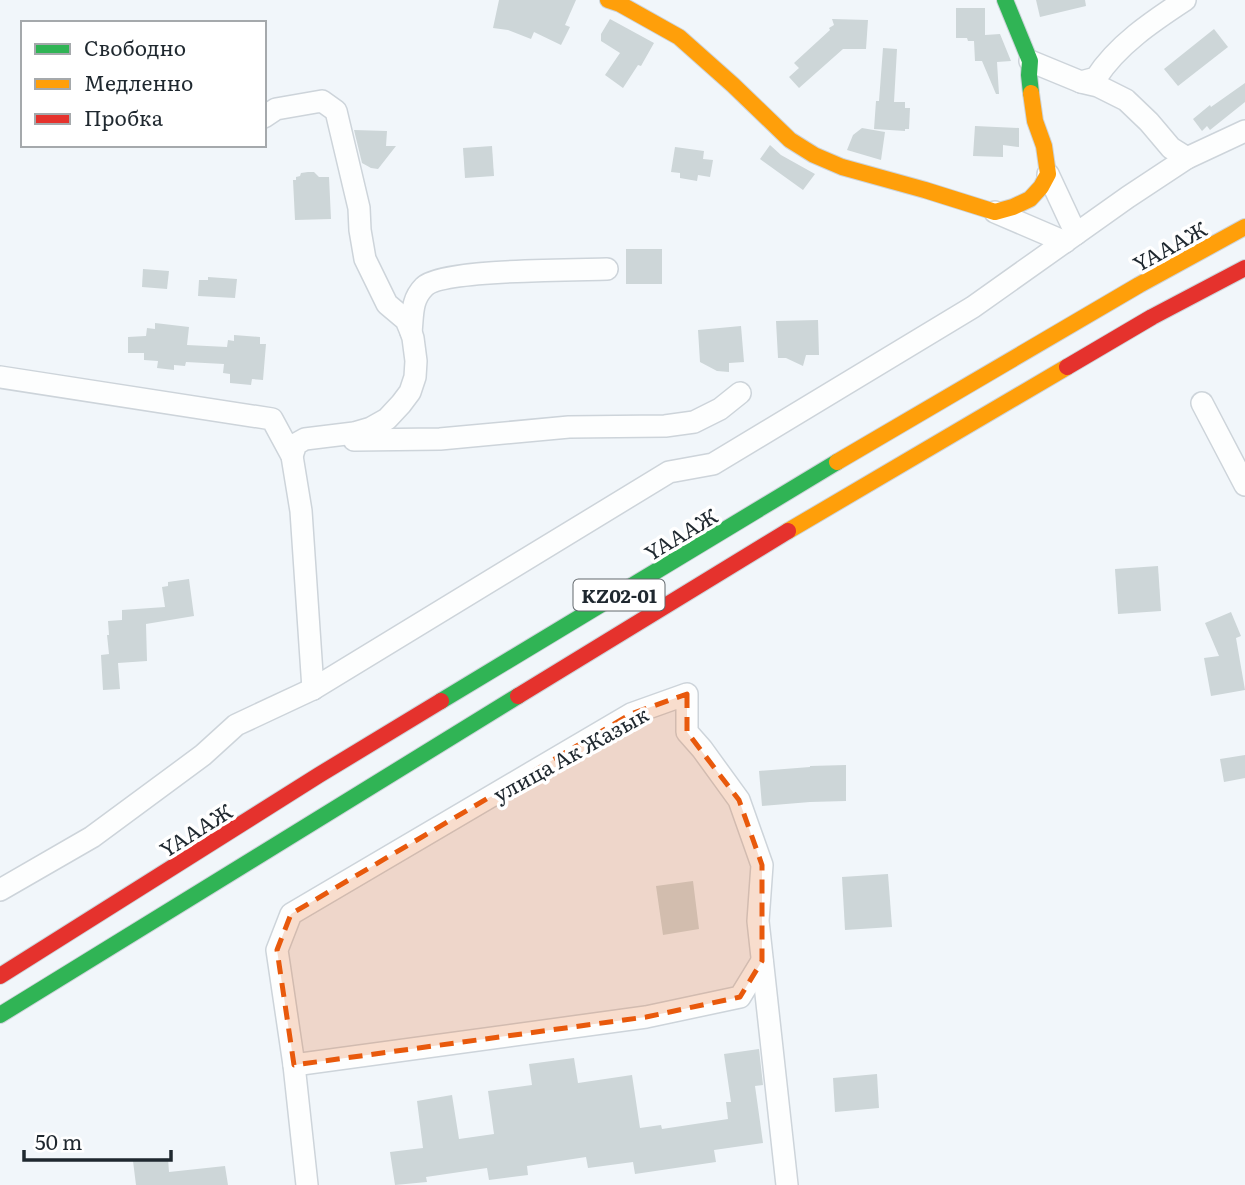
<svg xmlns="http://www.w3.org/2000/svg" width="1245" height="1185" font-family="Literata,serif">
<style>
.building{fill:#cdd6d8}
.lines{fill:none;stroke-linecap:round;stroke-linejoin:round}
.street-casing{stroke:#cdd4da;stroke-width:24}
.fast-casing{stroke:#cdd4da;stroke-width:18}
.slow-casing{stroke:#cdd4da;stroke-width:18}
.jam-casing{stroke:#cdd4da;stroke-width:18}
.street{stroke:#fdfefe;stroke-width:21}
.fast{stroke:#30b455;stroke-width:16}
.slow{stroke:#ff9f0a;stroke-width:16}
.jam{stroke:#e5322d;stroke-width:16}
.marked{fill:#e8590c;fill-opacity:0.2;stroke:#e8590c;stroke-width:5;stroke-dasharray:14 9;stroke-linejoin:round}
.labels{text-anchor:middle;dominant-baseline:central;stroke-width:7;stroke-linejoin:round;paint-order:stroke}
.shield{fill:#fff;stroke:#62686d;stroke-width:2}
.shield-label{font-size:19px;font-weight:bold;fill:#1f282f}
.street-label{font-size:21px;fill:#1f282f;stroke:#fff}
</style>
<rect width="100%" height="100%" fill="#f1f6fa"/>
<g class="building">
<polygon points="499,0 576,0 565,25 570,27 561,45 534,32 531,39 508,30 493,28"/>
<polygon points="1036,0 1085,0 1086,6 1040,17"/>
<polygon points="956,8 985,8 985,35 1000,34 1011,61 997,62 999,94 996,94 982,61 975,61 974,41 968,41 967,38 956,38"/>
<polygon points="610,19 654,43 641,66 638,65 623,88 605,75 620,53 601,41 601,34"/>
<polygon points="832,19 868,20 866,49 843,49 799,88 789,77 799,68 794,63 830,30 829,28 834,25"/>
<polygon points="1214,29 1228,47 1178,86 1164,69"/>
<polygon points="883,48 897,49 894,102 905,102 905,108 910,108 909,129 905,129 905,131 874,129 876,101 879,101"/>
<polygon points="1245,83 1245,102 1210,130 1207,126 1202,131 1193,119 1210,105 1211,107"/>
<polygon points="975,126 1019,128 1019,147 1003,145 1003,157 973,156"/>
<polygon points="862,128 885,132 881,160 847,150 853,135"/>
<polygon points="354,130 387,131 386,146 396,146 378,169 371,168 362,163"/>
<polygon points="770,145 781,155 815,174 803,190 760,159"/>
<polygon points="492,146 494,176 465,178 463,148"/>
<polygon points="675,147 704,151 703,159 713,160 710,177 698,175 697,181 680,178 680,173 671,172"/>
<polygon points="308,172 314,172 319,177 329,177 331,219 295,220 293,180 296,180 296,177 300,176 301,173"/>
<rect x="626" y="249" width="36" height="35"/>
<polygon points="143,269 169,271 167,289 142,287"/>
<polygon points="208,277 237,279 235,298 198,296 199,280 208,280"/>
<polygon points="818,320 819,355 806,355 803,366 786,358 778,358 776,321"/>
<polygon points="155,323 189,327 187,345 227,347 228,340 234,341 234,335 260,337 260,344 266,344 263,380 252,379 251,385 230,383 230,374 223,373 224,364 186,362 185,366 174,365 174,370 157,368 158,361 144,360 144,353 128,353 128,337 146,336 147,328 155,329"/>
<polygon points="741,326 744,362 729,363 729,372 717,371 700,362 698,330"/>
<polygon points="1158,566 1161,611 1118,614 1115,569"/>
<polygon points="189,579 194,616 146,624 147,661 118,663 120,689 103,690 101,655 109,654 107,635 109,635 108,621 122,620 122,610 165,607 162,587 168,586 168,582"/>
<polygon points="1231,612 1241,636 1236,638 1245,690 1211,696 1204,658 1219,656 1205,623"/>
<polygon points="1245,755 1245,778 1224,782 1220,759"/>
<polygon points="846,765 846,801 810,802 762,806 759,771 810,767 810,766"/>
<polygon points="888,874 892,927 845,930 842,877"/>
<polygon points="693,881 699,929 663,935 656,886"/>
<polygon points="759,1049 763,1085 755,1086 763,1143 714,1150 716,1162 635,1174 633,1162 588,1168 586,1157 527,1166 528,1175 489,1180 487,1168 426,1177 427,1182 395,1185 390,1152 423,1148 417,1101 452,1095 459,1139 494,1134 488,1091 532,1085 529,1064 574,1058 578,1083 632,1075 640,1128 661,1125 662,1129 728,1119 726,1102 731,1102 724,1054"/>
<polygon points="877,1074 879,1108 835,1112 833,1078"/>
<polygon points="168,1158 169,1172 225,1166 228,1185 136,1185 133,1161"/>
</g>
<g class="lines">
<defs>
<g id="street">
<path d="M1030,61L1081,82L1096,78C1117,45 1153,21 1185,0"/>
<polyline points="1081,82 1098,86 1126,100 1149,122 1171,148 1187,158"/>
<polyline points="264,117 276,109 322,101 336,111 359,208 360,230 365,259 387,304 406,320 411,332 413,338 416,361 415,377 410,392 401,404 387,419 371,428 354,433 305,439 296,444 292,456"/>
<polyline points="1048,174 1076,234"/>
<polyline points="995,212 1065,242"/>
<path d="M411,332C413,315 411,300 424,287C441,269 576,270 607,269"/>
<polyline points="0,377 272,419 292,456 301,511 313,689"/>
<polyline points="1202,403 1245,485"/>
<polyline points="354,440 440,439 569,427 665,426 694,422 720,409 740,393"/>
<polyline points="0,890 92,837 203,755 236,725 313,689 669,472 713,464 973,307 1128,197 1187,158 1245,131"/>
<polyline points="294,1065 646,1017 740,997 762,961"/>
<polyline points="307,1185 294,1065 277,950 291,914 631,714 687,694 687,732 702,749 739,800 762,865 758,921 787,1185"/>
</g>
<g id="fast">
<polyline points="1005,0 1030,61 1029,75 1031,93"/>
<polyline points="441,701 837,462"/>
<polyline points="0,1015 518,696"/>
</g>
<g id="slow">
<polyline points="608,0 620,4 679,37 733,85 790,140 814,155 842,167 925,190 995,212 1013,207 1030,199 1041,187 1048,174 1044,146 1035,121 1031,93"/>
<polyline points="837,462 1139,285 1245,227"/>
<polyline points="788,531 1067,367"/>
</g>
<g id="jam">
<polyline points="1067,367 1152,317 1245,268"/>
<polyline points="518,696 788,531"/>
<polyline points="0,976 319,775 441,701"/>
</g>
</defs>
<use href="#street" class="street-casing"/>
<use href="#fast" class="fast-casing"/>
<use href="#slow" class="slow-casing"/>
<use href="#jam" class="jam-casing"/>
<use href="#street" class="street"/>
<use href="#fast" class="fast"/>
<use href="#slow" class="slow"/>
<use href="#jam" class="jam"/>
</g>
<path class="marked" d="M687,694V732L739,800L762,865V961L740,997L646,1017L294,1065L277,950L291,914L631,714Z"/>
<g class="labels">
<rect class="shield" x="573.5" y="579.5" width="91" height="31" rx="5"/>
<g class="shield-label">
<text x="619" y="595">KZ02-01</text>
</g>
<g class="street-label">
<text transform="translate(1169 245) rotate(-29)">ҮАААЖ</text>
<text transform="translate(680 533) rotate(-31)">ҮАААЖ</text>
<text transform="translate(570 753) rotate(-29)">улица Ак Жазык</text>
<text transform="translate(195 829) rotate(-32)">ҮАААЖ</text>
</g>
</g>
<rect x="21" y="21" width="245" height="126" fill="#ffffff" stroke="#a5a9ac" stroke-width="2"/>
<rect x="35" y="44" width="35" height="10" fill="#30b455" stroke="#a5a9ac" stroke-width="2"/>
<text x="84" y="56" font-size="21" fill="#1f282f">Свободно</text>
<rect x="35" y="79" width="35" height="10" fill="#ff9f0a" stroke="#a5a9ac" stroke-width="2"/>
<text x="84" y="91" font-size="21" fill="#1f282f">Медленно</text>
<rect x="35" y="114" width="35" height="10" fill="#e5322d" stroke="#a5a9ac" stroke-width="2"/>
<text x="84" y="126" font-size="21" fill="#1f282f">Пробка</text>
<path d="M24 1150v10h147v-10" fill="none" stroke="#1f282f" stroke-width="3.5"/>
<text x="35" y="1150" font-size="21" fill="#1f282f" stroke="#ffffff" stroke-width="5" paint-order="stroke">50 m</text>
</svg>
